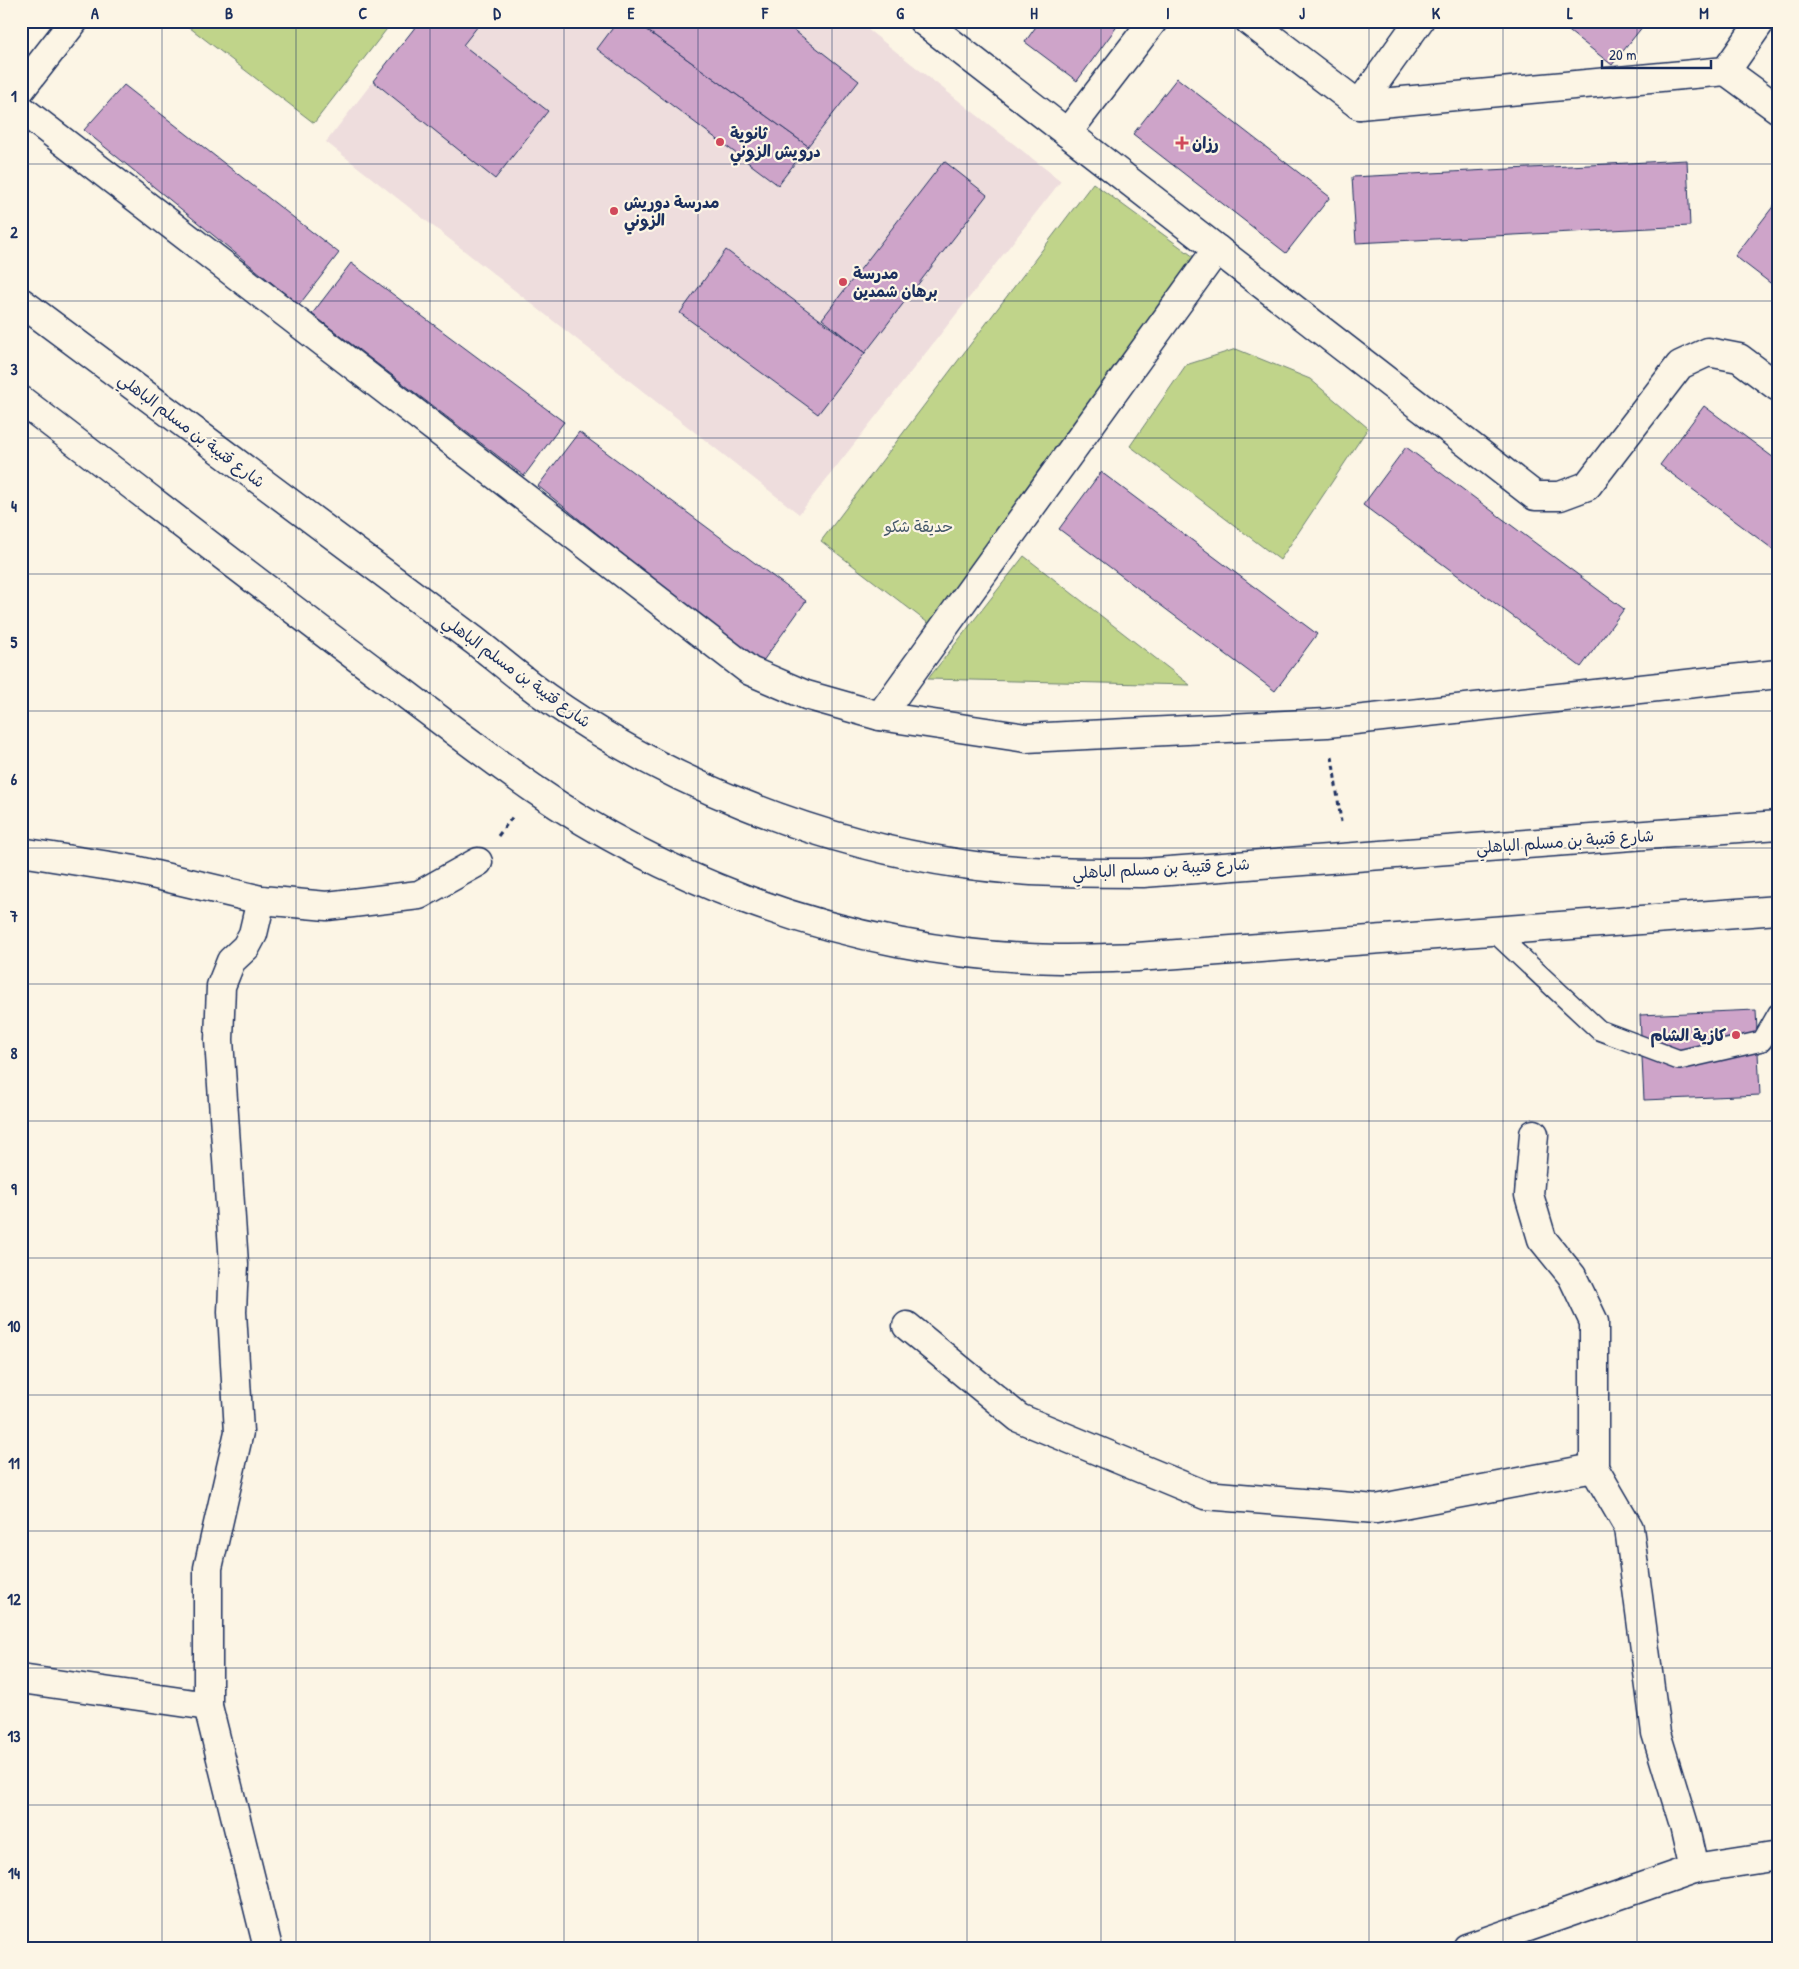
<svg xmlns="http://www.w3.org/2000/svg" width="1799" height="1969" font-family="'Patrick Hand','Playpen Sans Arabic',sans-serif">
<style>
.built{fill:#edd}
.green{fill:#c0d48a;stroke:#6e8274}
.building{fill:#cea4c9;stroke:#1b2f5e}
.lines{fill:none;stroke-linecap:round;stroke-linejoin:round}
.lane-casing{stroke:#1b2f5e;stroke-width:22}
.street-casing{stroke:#1b2f5e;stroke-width:31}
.primary-casing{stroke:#1b2f5e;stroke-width:31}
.path{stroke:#1b2f5e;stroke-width:3;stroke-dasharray:5 4;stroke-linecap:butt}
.lane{stroke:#fcf5e5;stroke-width:19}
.street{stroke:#fcf5e5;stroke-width:28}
.primary{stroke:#fcf5e5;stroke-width:28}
.grid{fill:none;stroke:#1b2f5e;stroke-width:1;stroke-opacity:0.55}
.poi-dot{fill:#d1495b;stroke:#fcf5e5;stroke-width:2}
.labels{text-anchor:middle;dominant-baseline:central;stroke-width:4.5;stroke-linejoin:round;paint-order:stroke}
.poi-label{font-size:16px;font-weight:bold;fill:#1b2f5e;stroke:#fcf5e5;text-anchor:start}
.street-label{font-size:16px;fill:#1b2f5e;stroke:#fcf5e5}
.park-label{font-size:16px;fill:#445869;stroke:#fcf5e5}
.neatline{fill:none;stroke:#1b2f5e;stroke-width:2}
.grid-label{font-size:16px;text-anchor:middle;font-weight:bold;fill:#1b2f5e}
</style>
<rect width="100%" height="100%" fill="#fcf5e5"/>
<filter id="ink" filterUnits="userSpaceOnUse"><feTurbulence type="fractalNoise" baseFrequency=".02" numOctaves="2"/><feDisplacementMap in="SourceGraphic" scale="10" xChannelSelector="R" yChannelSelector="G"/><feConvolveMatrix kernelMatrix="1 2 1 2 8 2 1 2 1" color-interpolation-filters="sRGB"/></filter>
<g filter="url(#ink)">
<polygon class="built" points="420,21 857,21 1061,181 799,514 326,142"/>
<g class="green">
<polygon points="181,21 393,21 314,123"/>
<polygon points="1093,183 1198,260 932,626 821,541"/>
<polygon points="1236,349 1310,379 1368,428 1280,560 1130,446 1186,365"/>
<polygon points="1024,556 1190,685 928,679"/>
</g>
<g class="building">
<polygon points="420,21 482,21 463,45 548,111 495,179 373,81"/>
<polygon points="618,21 634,21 808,146 778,185 597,49"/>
<polygon points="634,21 782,21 859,81 808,146"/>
<polygon points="1040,21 1121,21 1077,81 1025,42"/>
<polygon points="1556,21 1647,21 1612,65"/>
<polygon points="1177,78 1330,197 1286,253 1133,134"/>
<polygon points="124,85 339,253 299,305 84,130"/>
<polygon points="1687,160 1690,226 1356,243 1352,177"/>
<polygon points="944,161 987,195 865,353 822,319"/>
<polygon points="1778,200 1778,289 1735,256"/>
<polygon points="726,250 865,353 818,414 680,313"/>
<polygon points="351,263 564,422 524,476 312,314"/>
<polygon points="1704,406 1778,461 1778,553 1660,465"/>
<polygon points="579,432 806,601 760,665 538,486"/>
<polygon points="1406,447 1624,609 1581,667 1363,505"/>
<polygon points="1101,472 1317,634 1275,691 1059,529"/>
<polygon points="1756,1010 1760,1095 1644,1100 1640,1015"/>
</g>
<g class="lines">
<defs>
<polyline id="lane" points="1493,931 1599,1030 1679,1060 1762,1041 1778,1013"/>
<g id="street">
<polyline points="923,21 1535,496 1560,496 1587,486 1680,365 1708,352 1739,358 1778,387"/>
<polyline points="1249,21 1359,105 1726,71 1761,21"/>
<polyline points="1726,71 1778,109"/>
<polyline points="21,89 74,21"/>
<polyline points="1359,105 1419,21"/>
<polyline points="21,109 750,671 806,695 880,716 1026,738 1327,723 1778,674"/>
<polyline points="1067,133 1153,21"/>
<polyline points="880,716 1217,249"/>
<polyline points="21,852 135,870 261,900 327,906 419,895 478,862"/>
<polyline points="261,900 253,934 246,947 231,961 221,986 219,1040 234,1264 232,1312 239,1432 208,1568 208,1706 268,1948"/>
<polyline points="1534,1134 1529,1195 1542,1239 1572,1276 1594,1322 1594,1468"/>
<polyline points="907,1326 1019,1418 1205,1495 1376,1509 1594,1468 1629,1528 1656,1733 1684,1825 1694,1869"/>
<polyline points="21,1679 208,1706"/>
<polyline points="1467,1948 1694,1869 1778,1856"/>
</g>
<g id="primary">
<path d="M21,302L475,641C498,659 521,679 546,697C668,783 814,842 962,864C1022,873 1082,873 1143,873L1778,825"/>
<path d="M21,400C147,496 272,595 399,689C444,723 488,757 534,789C599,834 671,871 745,899C844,936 954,958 1059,959C1085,959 1111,958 1137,957L1778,910"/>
</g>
</defs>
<use href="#lane" class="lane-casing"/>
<use href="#street" class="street-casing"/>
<use href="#primary" class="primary-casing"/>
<g class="path">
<polyline points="1332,756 1341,822"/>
<polyline points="498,836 514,815"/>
</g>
<use href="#lane" class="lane"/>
<use href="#street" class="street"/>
<use href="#primary" class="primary"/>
</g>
</g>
<path class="grid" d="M162,21V1948M296,21V1948M430,21V1948M564,21V1948M698,21V1948M832,21V1948M967,21V1948M1101,21V1948M1235,21V1948M1369,21V1948M1503,21V1948M1637,21V1948M21,164H1778M21,301H1778M21,438H1778M21,574H1778M21,711H1778M21,848H1778M21,984H1778M21,1121H1778M21,1258H1778M21,1395H1778M21,1531H1778M21,1668H1778M21,1805H1778"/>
<g class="poi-dot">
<circle cx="720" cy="142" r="5"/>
<path d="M1179.5 135.5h5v5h5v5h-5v5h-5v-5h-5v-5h5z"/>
<circle cx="614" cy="211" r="5"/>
<circle cx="843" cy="282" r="5"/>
<circle cx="1736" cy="1035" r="5"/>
</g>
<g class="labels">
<g class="poi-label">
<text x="730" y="133">ثانوية<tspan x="730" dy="18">درويش الزوني</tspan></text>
<text x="1192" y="143">رزان</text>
<text x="624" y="202">مدرسة دوريش<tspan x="624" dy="18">الزوني</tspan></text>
<text x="853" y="273">مدرسة<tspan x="853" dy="18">برهان شمدين</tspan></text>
<text x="1726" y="1035" text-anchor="end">كازية الشام</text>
</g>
<g class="street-label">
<text transform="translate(192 430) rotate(37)">شارع قتيبة بن مسلم الباهلي</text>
<text transform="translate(517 671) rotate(36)">شارع قتيبة بن مسلم الباهلي</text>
<text transform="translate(1565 841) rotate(-4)">شارع قتيبة بن مسلم الباهلي</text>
<text transform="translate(1161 868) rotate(-3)">شارع قتيبة بن مسلم الباهلي</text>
</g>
<g class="park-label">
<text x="919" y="526">حديقة شكو</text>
</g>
</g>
<rect width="1799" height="1969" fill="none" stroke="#fcf5e5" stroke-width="55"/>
<path d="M1602 60v8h109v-8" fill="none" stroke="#1b2f5e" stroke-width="2.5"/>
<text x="1609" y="60" font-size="15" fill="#1b2f5e" stroke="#fcf5e5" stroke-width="4" paint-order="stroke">20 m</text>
<rect x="28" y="28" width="1744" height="1914" class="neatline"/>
<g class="grid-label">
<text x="95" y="19">A</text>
<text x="229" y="19">B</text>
<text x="363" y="19">C</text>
<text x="497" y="19">D</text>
<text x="631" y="19">E</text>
<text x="765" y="19">F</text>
<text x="900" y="19">G</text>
<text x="1034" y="19">H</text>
<text x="1168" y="19">I</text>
<text x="1302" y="19">J</text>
<text x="1436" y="19">K</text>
<text x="1570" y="19">L</text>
<text x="1704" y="19">M</text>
<text x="14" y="102">1</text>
<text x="14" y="238">2</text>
<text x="14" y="375">3</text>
<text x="14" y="512">4</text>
<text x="14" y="648">5</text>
<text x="14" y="785">6</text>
<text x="14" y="922">7</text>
<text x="14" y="1059">8</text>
<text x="14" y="1195">9</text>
<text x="14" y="1332">10</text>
<text x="14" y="1469">11</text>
<text x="14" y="1605">12</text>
<text x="14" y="1742">13</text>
<text x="14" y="1879">14</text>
</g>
</svg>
